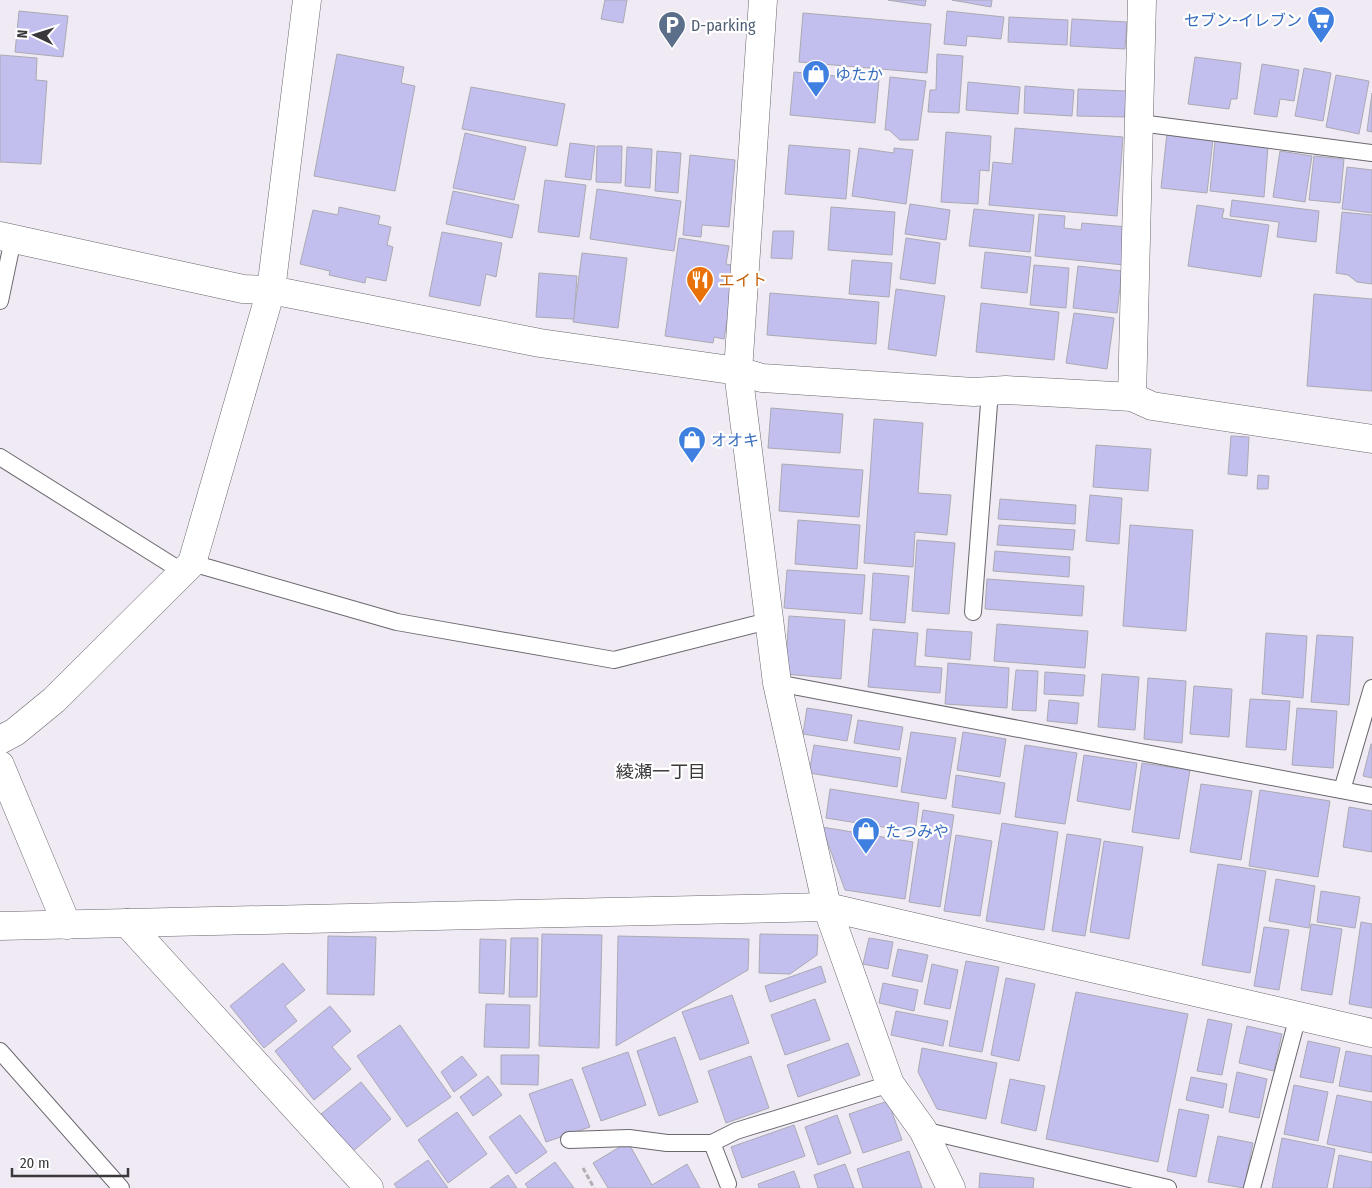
<svg xmlns="http://www.w3.org/2000/svg" width="1372" height="1188" font-family="'Fira Sans Condensed','Noto Sans JP',sans-serif">
<style>
.building{fill:#c2bfee;stroke:#abaab3}
.lines{fill:none;stroke-linecap:round;stroke-linejoin:round}
.lane-casing{stroke:#6b676e;stroke-width:18}
.street-casing{stroke:#6b676e;stroke-width:29}
.path{stroke:#b1adb4;stroke-width:3;stroke-dasharray:5 2.5;stroke-linecap:butt}
.lane{stroke:#fff;stroke-width:16}
.street{stroke:#fff;stroke-width:28}
.labels{text-anchor:middle;dominant-baseline:central;stroke-width:4.5;stroke-linejoin:round;paint-order:stroke}
.shop-label{font-size:16px;fill:#366cbe;stroke:#fff;text-anchor:start}
.service-label{font-size:16px;fill:#4e5e75;stroke:#fff;text-anchor:start}
.food-label{font-size:16px;fill:#c56008;stroke:#fff;text-anchor:start}
.neighbourhood-label{font-size:18px;fill:#3a383b;stroke:#fff}
</style>
<rect width="100%" height="100%" fill="#efeaf3"/>
<g class="building">
<polygon points="605,0 627,0 623,23 601,19"/>
<polygon points="888,0 926,0 925,6"/>
<polygon points="952,0 992,0 991,7"/>
<polygon points="19,11 68,16 63,57 15,52"/>
<polygon points="947,11 1004,17 1001,39 967,36 966,46 944,44"/>
<polygon points="803,13 931,24 927,73 799,62"/>
<polygon points="1009,17 1068,20 1067,45 1008,42"/>
<polygon points="1072,19 1127,22 1125,49 1070,46"/>
<polygon points="337,54 404,67 401,83 415,86 395,191 314,176"/>
<polygon points="937,54 963,56 959,113 928,112 930,90 936,90"/>
<polygon points="0,55 37,58 36,80 47,81 41,164 0,162"/>
<polygon points="1195,57 1241,63 1237,99 1231,99 1229,109 1188,104"/>
<polygon points="1262,64 1299,70 1294,101 1280,99 1277,117 1254,114"/>
<polygon points="1304,68 1331,73 1323,121 1295,116"/>
<polygon points="794,72 879,80 875,123 790,115"/>
<polygon points="1336,75 1369,81 1359,134 1326,127"/>
<polygon points="890,77 926,81 918,140 900,140 889,130 885,130"/>
<polygon points="968,82 1020,87 1018,114 966,110"/>
<polygon points="1025,86 1074,90 1072,116 1024,113"/>
<polygon points="471,87 565,104 557,146 462,129"/>
<polygon points="1078,89 1126,91 1125,117 1077,116"/>
<polygon points="1372,93 1372,132 1367,131"/>
<polygon points="1015,128 1123,137 1117,216 989,205 993,162 1012,164"/>
<polygon points="946,132 991,136 989,171 980,170 978,204 941,202"/>
<polygon points="465,133 526,147 514,200 453,188"/>
<polygon points="1167,133 1213,139 1207,193 1161,188"/>
<polygon points="1215,141 1268,147 1264,197 1210,191"/>
<polygon points="570,143 595,146 591,180 565,177"/>
<polygon points="789,145 850,150 846,199 785,194"/>
<polygon points="597,146 622,146 621,183 596,182"/>
<polygon points="627,147 652,149 650,188 625,186"/>
<polygon points="859,148 894,153 894,148 913,150 906,204 852,196"/>
<polygon points="657,151 681,153 678,193 655,191"/>
<polygon points="1280,151 1312,156 1305,202 1273,197"/>
<polygon points="690,155 735,160 729,227 702,225 701,237 683,235"/>
<polygon points="1314,156 1344,159 1340,203 1309,200"/>
<polygon points="1347,167 1372,170 1372,213 1342,209"/>
<polygon points="545,180 586,185 579,237 538,232"/>
<polygon points="597,189 681,201 674,251 590,239"/>
<polygon points="453,191 519,205 512,238 446,224"/>
<polygon points="1232,200 1319,211 1316,242 1277,237 1279,222 1230,216"/>
<polygon points="910,204 950,210 946,240 905,234"/>
<polygon points="1197,205 1224,209 1222,218 1269,225 1261,277 1188,266"/>
<polygon points="339,207 380,216 378,224 391,227 387,245 393,247 386,281 366,277 365,283 329,275 330,271 300,264 313,210 338,215"/>
<polygon points="831,207 895,212 892,255 828,250"/>
<polygon points="974,209 1034,215 1030,252 969,246"/>
<polygon points="1342,212 1372,215 1372,284 1357,282 1348,275 1336,273"/>
<polygon points="1039,214 1065,216 1064,228 1081,230 1082,223 1127,227 1124,265 1035,256"/>
<polygon points="773,231 794,231 792,259 771,258"/>
<polygon points="442,232 502,243 496,277 486,274 480,306 429,296"/>
<polygon points="679,238 729,246 726,264 736,266 724,339 714,337 713,343 665,336"/>
<polygon points="906,238 940,243 935,284 900,279"/>
<polygon points="985,252 1031,257 1027,293 981,288"/>
<polygon points="582,253 627,258 618,328 573,322"/>
<polygon points="852,260 892,263 889,297 849,294"/>
<polygon points="1034,265 1069,268 1066,308 1030,305"/>
<polygon points="1078,266 1122,271 1117,313 1073,308"/>
<polygon points="539,273 577,276 574,319 536,317"/>
<polygon points="896,289 945,296 936,356 888,349"/>
<polygon points="770,293 879,302 876,344 767,335"/>
<polygon points="1314,294 1372,299 1372,391 1307,386"/>
<polygon points="981,303 1059,312 1054,360 976,352"/>
<polygon points="1074,313 1114,318 1107,369 1066,363"/>
<polygon points="771,408 843,414 840,453 768,448"/>
<polygon points="874,419 923,423 918,493 951,495 947,535 915,532 913,567 864,563"/>
<polygon points="1231,436 1249,437 1247,476 1228,474"/>
<polygon points="1096,445 1151,449 1148,491 1093,487"/>
<polygon points="782,464 863,470 859,517 779,511"/>
<polygon points="1258,475 1269,476 1268,489 1257,489"/>
<polygon points="1090,495 1122,498 1119,544 1086,541"/>
<polygon points="1000,499 1076,505 1075,524 998,519"/>
<polygon points="798,520 860,525 857,569 795,564"/>
<polygon points="999,525 1075,530 1073,550 997,545"/>
<polygon points="1130,525 1193,530 1186,631 1123,626"/>
<polygon points="917,540 955,543 949,614 912,611"/>
<polygon points="995,551 1070,557 1069,577 993,571"/>
<polygon points="787,570 865,575 862,614 784,608"/>
<polygon points="873,573 909,576 905,623 870,620"/>
<polygon points="987,579 1084,586 1082,616 985,609"/>
<polygon points="789,616 845,620 841,679 785,674"/>
<polygon points="997,624 1088,631 1085,668 994,661"/>
<polygon points="873,629 918,633 915,666 942,668 940,693 868,687"/>
<polygon points="927,629 972,632 970,660 925,656"/>
<polygon points="1266,633 1307,636 1303,698 1262,694"/>
<polygon points="1317,635 1353,637 1349,705 1311,702"/>
<polygon points="948,663 1009,668 1007,708 945,704"/>
<polygon points="1016,670 1038,671 1036,711 1012,710"/>
<polygon points="1045,672 1085,675 1083,696 1044,694"/>
<polygon points="1102,674 1139,677 1135,730 1098,727"/>
<polygon points="1148,678 1186,681 1182,743 1144,739"/>
<polygon points="1194,686 1232,689 1229,737 1190,734"/>
<polygon points="1250,699 1290,701 1286,750 1246,747"/>
<polygon points="1049,700 1079,703 1077,724 1047,721"/>
<polygon points="807,708 852,715 847,741 803,734"/>
<polygon points="1297,708 1337,711 1333,768 1292,765"/>
<polygon points="858,720 903,727 899,750 854,743"/>
<polygon points="911,732 956,738 946,799 901,792"/>
<polygon points="963,732 1006,739 1000,777 957,770"/>
<polygon points="1371,744 1372,744 1372,778 1363,776"/>
<polygon points="814,745 901,758 897,787 809,773"/>
<polygon points="1025,745 1077,753 1065,824 1015,817"/>
<polygon points="1084,755 1137,763 1130,810 1077,801"/>
<polygon points="1142,763 1190,770 1179,839 1132,832"/>
<polygon points="956,775 1005,783 1000,814 952,807"/>
<polygon points="1201,784 1252,791 1241,860 1190,852"/>
<polygon points="830,789 919,803 915,832 826,818"/>
<polygon points="1260,790 1330,801 1318,877 1249,866"/>
<polygon points="1349,807 1372,811 1372,852 1343,847"/>
<polygon points="923,810 954,815 940,907 909,902"/>
<polygon points="1002,823 1058,832 1044,930 986,921"/>
<polygon points="822,827 913,842 905,899 845,890"/>
<polygon points="1067,834 1101,839 1085,936 1052,931"/>
<polygon points="956,835 992,841 980,916 944,911"/>
<polygon points="1104,841 1143,847 1129,939 1090,932"/>
<polygon points="1218,864 1266,871 1250,973 1202,965"/>
<polygon points="1276,879 1315,886 1309,928 1269,921"/>
<polygon points="1321,891 1360,897 1355,928 1317,922"/>
<polygon points="1361,922 1372,924 1372,1008 1349,1004"/>
<polygon points="1311,924 1342,929 1332,995 1301,990"/>
<polygon points="1264,927 1289,930 1279,990 1254,986"/>
<polygon points="542,934 602,935 599,1048 539,1046"/>
<polygon points="760,934 818,935 817,955 790,974 759,973"/>
<polygon points="328,936 376,937 374,995 327,994"/>
<polygon points="618,936 749,939 748,970 616,1046"/>
<polygon points="511,938 538,938 537,997 509,997"/>
<polygon points="869,938 893,942 888,969 863,964"/>
<polygon points="480,939 506,940 504,994 479,993"/>
<polygon points="898,949 928,955 922,982 892,976"/>
<polygon points="966,961 999,967 982,1052 949,1046"/>
<polygon points="283,963 305,990 285,1006 297,1021 264,1048 230,1006"/>
<polygon points="932,964 958,970 950,1009 924,1004"/>
<polygon points="821,966 826,982 770,1002 765,986"/>
<polygon points="1006,978 1035,984 1019,1061 991,1055"/>
<polygon points="883,983 918,990 914,1011 879,1003"/>
<polygon points="1076,992 1188,1014 1158,1162 1046,1139"/>
<polygon points="732,995 749,1043 700,1060 682,1012"/>
<polygon points="815,999 830,1040 785,1055 771,1015"/>
<polygon points="486,1004 530,1005 529,1048 484,1047"/>
<polygon points="330,1006 351,1031 332,1047 351,1069 314,1100 275,1051"/>
<polygon points="896,1011 948,1021 943,1046 891,1035"/>
<polygon points="1208,1019 1232,1024 1222,1075 1197,1071"/>
<polygon points="400,1025 451,1097 407,1127 357,1056"/>
<polygon points="1247,1026 1282,1034 1274,1071 1239,1063"/>
<polygon points="675,1037 698,1102 659,1116 637,1051"/>
<polygon points="1308,1041 1340,1048 1333,1083 1300,1077"/>
<polygon points="848,1043 860,1075 798,1097 787,1065"/>
<polygon points="922,1048 997,1063 986,1119 937,1109 918,1072"/>
<polygon points="1346,1051 1372,1056 1372,1092 1339,1086"/>
<polygon points="628,1052 646,1105 601,1121 582,1068"/>
<polygon points="501,1055 539,1055 538,1085 501,1084"/>
<polygon points="462,1056 477,1075 454,1092 441,1072"/>
<polygon points="751,1056 769,1108 726,1123 708,1071"/>
<polygon points="1237,1072 1267,1079 1259,1118 1229,1112"/>
<polygon points="488,1076 502,1095 473,1116 460,1097"/>
<polygon points="1191,1077 1227,1084 1223,1108 1186,1100"/>
<polygon points="572,1079 590,1127 546,1142 529,1094"/>
<polygon points="1010,1079 1045,1086 1036,1131 1001,1123"/>
<polygon points="361,1082 391,1119 352,1152 321,1114"/>
<polygon points="1294,1085 1328,1092 1318,1141 1284,1134"/>
<polygon points="1337,1095 1372,1102 1372,1153 1327,1144"/>
<polygon points="888,1101 902,1140 863,1153 849,1114"/>
<polygon points="1179,1109 1209,1115 1196,1177 1167,1171"/>
<polygon points="457,1112 487,1154 448,1183 418,1140"/>
<polygon points="520,1115 547,1152 516,1174 489,1137"/>
<polygon points="837,1115 851,1153 818,1165 805,1127"/>
<polygon points="794,1125 805,1156 742,1178 731,1147"/>
<polygon points="1218,1136 1253,1143 1244,1188 1208,1182"/>
<polygon points="1282,1138 1335,1149 1327,1188 1272,1188"/>
<polygon points="628,1142 652,1185 687,1164 700,1188 608,1188 593,1163"/>
<polygon points="909,1151 922,1188 863,1188 857,1169"/>
<polygon points="1339,1155 1372,1162 1372,1188 1333,1188"/>
<polygon points="428,1160 448,1188 397,1188 394,1184"/>
<polygon points="555,1162 574,1188 528,1188 525,1184"/>
<polygon points="845,1164 854,1188 818,1188 814,1175"/>
<polygon points="794,1171 800,1188 759,1188 758,1184"/>
<polygon points="980,1173 1034,1178 1033,1188 979,1188"/>
<polygon points="508,1175 517,1188 490,1188"/>
</g>
<g class="lines">
<defs>
<g id="lane">
<polyline points="1140,123 1372,153"/>
<polyline points="0,301 13,239"/>
<polyline points="0,457 183,572"/>
<polyline points="192,563 397,622 614,660 768,621"/>
<polyline points="973,612 990,391"/>
<polyline points="777,683 1372,796"/>
<polyline points="1342,790 1372,688"/>
<polyline points="0,1051 121,1188"/>
<polyline points="923,1130 1168,1188"/>
<polyline points="569,1140 629,1138 667,1143 712,1143 736,1131 890,1084"/>
<polyline points="712,1143 728,1184"/>
<polyline points="1252,1188 1298,1016"/>
</g>
<g id="street">
<polyline points="763,0 738,371 777,683 827,907 890,1084 923,1130 951,1188"/>
<polyline points="0,236 243,289 271,290 540,343 738,371 762,378 974,392 1006,390 1132,397 1152,406 1372,439"/>
<polyline points="1132,397 1142,0"/>
<polyline points="0,740 15,732 54,700 192,563 271,290 307,0"/>
<polyline points="0,765 67,925"/>
<polyline points="127,923 369,1188"/>
<polyline points="0,926 827,907 1372,1033"/>
</g>
</defs>
<use href="#lane" class="lane-casing"/>
<use href="#street" class="street-casing"/>
<polyline class="path" points="583,1168 594,1188"/>
<use href="#lane" class="lane"/>
<use href="#street" class="street"/>
</g>
<defs>
<symbol id="supermarket-pin" viewBox="-11 -11 22 30"><path d="M0 17L-7.5 6A9.5 9.5 0 1 1 7.5 6Z" fill="#3f7fe0" stroke="#fff"/><path d="M-6-5.5h2.5l.6 2H6L4.5 2H-2.5L-4.4-4H-6ZM-1.5 3.2a1.3 1.3 0 1 0 .1 0ZM3 3.2a1.3 1.3 0 1 0 .1 0Z" fill="#fff"/></symbol>
<symbol id="parking-pin" viewBox="-11 -11 22 30"><path d="M0 17L-7.5 6A9.5 9.5 0 1 1 7.5 6Z" fill="#5c6f8a" stroke="#fff"/><path d="M-3.5-5.5H1a3.5 3.5 0 0 1 0 7H-1V5.5H-3.5ZM-1-3.4V-.6H.8a1.4 1.4 0 0 0 0-2.8Z" fill="#fff"/></symbol>
<symbol id="shop-pin" viewBox="-11 -11 22 30"><path d="M0 17L-7.5 6A9.5 9.5 0 1 1 7.5 6Z" fill="#3f7fe0" stroke="#fff"/><path d="M-5-2.5h2.3a2.7 3.5 0 0 1 5.4 0H5L5.5 6h-11ZM-1.5-2.5h3a1.5 2.3 0 0 0-3 0Z" fill="#fff"/></symbol>
<symbol id="restaurant-pin" viewBox="-11 -11 22 30"><path d="M0 17L-7.5 6A9.5 9.5 0 1 1 7.5 6Z" fill="#e8710a" stroke="#fff"/><path d="M-5-6h1v4h1v-4h1v4h1v-4h1v5L-1.5 .5V6h-2V.5L-5-1ZM5-6V6H3V1.5H1.5Q1.5-4 5-6Z" fill="#fff"/></symbol>
</defs>
<g fill-rule="evenodd">
<use href="#supermarket-pin" x="1305" y="4" width="32" height="43"/>
<use href="#parking-pin" x="656" y="9" width="32" height="43"/>
<use href="#shop-pin" x="800" y="58" width="32" height="43"/>
<use href="#restaurant-pin" x="684" y="264" width="32" height="43"/>
<use href="#shop-pin" x="676" y="424" width="32" height="43"/>
<use href="#shop-pin" x="850" y="815" width="32" height="43"/>
</g>
<g class="labels">
<g class="shop-label">
<text x="1302" y="20" text-anchor="end">セブン-イレブン</text>
<text x="835" y="74">ゆたか</text>
<text x="711" y="440">オオキ</text>
<text x="885" y="831">たつみや</text>
</g>
<g class="service-label">
<text x="691" y="25">D-parking</text>
</g>
<g class="food-label">
<text x="719" y="280">エイト</text>
</g>
<g class="neighbourhood-label">
<text x="661" y="772">綾瀬一丁目</text>
</g>
</g>
<g transform="translate(35 35) rotate(274)" stroke="#ffffff" stroke-width="4" paint-order="stroke">
<path d="M0-4L9 19L0 12L-9 19Z" fill="#3a383b"/>
<text y="-8" font-size="14" font-weight="bold" text-anchor="middle" fill="#3a383b">N</text>
</g>
<path d="M12 1168v8h116v-8" fill="none" stroke="#3a383b" stroke-width="2.5"/>
<text x="20" y="1168" font-size="15" fill="#3a383b" stroke="#ffffff" stroke-width="4" paint-order="stroke">20 m</text>
</svg>
